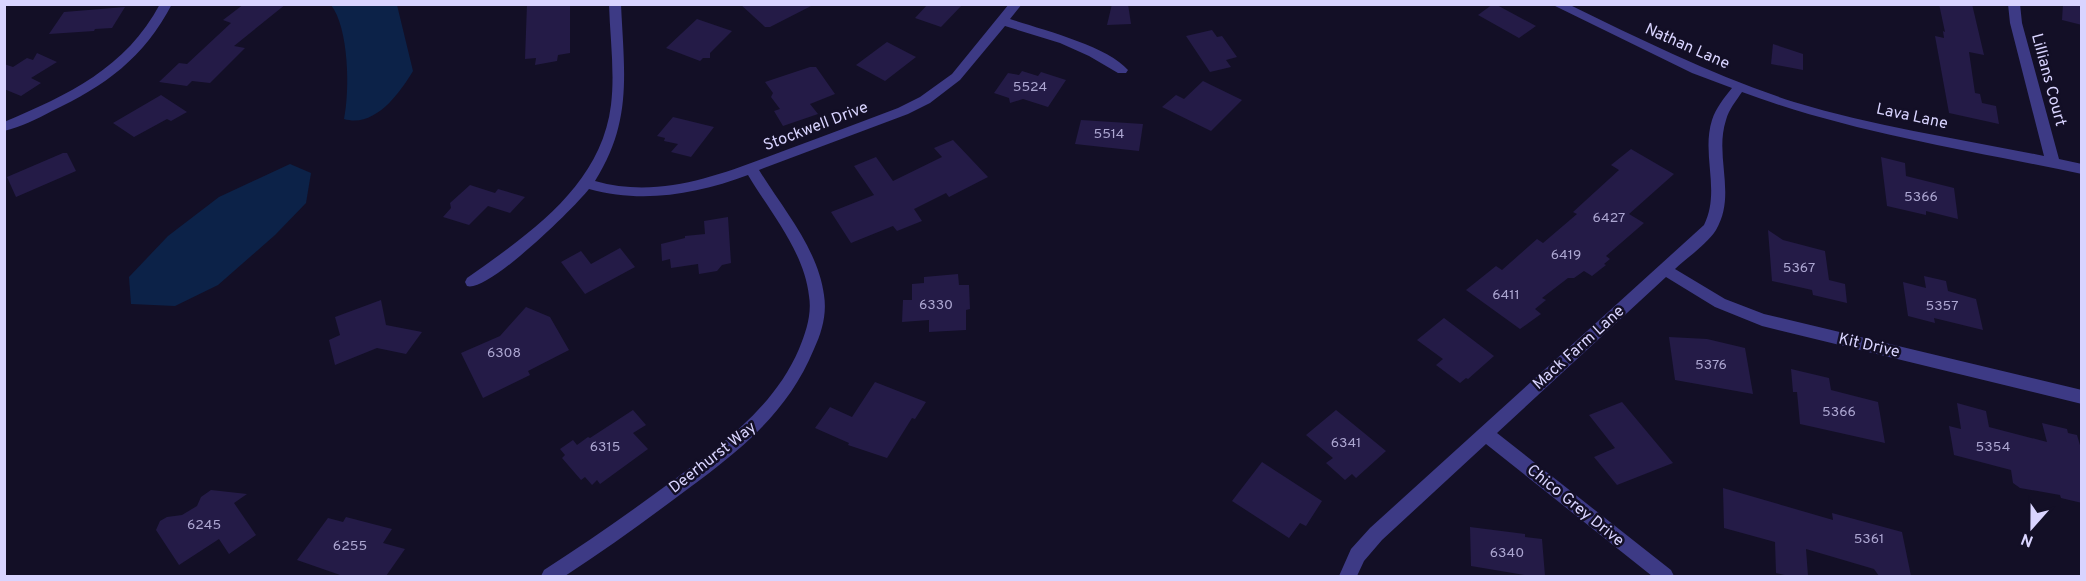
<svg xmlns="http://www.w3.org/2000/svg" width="2086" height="581" font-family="Overpass,sans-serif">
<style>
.water{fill:#0c2248}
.building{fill:#241b47}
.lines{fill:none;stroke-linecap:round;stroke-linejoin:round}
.street{fill:#3d3a85;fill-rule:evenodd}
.labels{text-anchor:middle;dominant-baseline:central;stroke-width:5;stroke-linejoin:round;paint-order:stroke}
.number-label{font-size:14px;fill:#aca6d1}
.street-label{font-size:16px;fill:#d9d4ff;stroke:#130f26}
</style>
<rect width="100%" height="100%" fill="#130f26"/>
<g class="water">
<path d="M331,5H397L413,71C399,94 375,128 344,119C350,91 349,28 331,5Z"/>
<polygon points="290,164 311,173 306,203 275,235 218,285 175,306 131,304 129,277 168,236 219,197"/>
</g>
<g class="building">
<polygon points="244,4 286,4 234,46 245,48 210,83 192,81 187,86 159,82 179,63 187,64 231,23 223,20"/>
<polygon points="527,4 570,4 570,53 558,55 557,61 535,65 536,58 525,59"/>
<polygon points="740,4 815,4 770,27 765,27"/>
<polygon points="928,4 963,4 941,27 915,18"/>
<polygon points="1112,4 1128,4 1131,24 1107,25"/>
<polygon points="1493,4 1495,4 1536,26 1519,38 1478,15"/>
<polygon points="1939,4 1972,4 1984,55 1969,52 1975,93 1980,94 1982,103 1996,106 1999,124 1949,113 1935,36 1944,38 1943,31 1945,32"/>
<polygon points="2063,4 2082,4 2082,25 2062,20"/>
<polygon points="125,7 112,28 95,29 94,31 49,34 64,12"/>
<polygon points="697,19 732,31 710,53 710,58 703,58 700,61 666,48"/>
<polygon points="1212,30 1217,37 1222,36 1237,57 1226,60 1231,67 1210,72 1186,36"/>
<polygon points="887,42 916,57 885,81 856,65"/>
<polygon points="1773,44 1803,54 1803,70 1771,64"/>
<polygon points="37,53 57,62 31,78 41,83 21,96 4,89 4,64 13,67 27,58 33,60"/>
<polygon points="810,67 816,67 835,94 810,104 818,114 783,126 774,111 780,109 771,97 773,93 765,82"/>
<polygon points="1022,71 1038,76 1041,72 1066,80 1048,107 1023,99 1010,103 1009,98 994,93 1008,73 1019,75"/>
<polygon points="1203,81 1242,100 1211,131 1162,107 1176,95 1184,99"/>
<polygon points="161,95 187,112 171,121 167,119 134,137 113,123"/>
<polygon points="673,117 714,127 691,157 671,152 678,144 664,141 665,138 657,136"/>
<polygon points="1081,120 1143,124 1139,151 1075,144"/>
<polygon points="953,140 988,177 949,197 946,193 914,209 922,221 897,231 893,226 851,243 831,212 874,195 854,166 876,157 893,181 942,157 934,148"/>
<polygon points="1631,149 1674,174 1629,214 1644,223 1606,256 1610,259 1604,264 1606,265 1592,276 1584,271 1574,278 1568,278 1542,298 1546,300 1535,309 1541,314 1520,329 1466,290 1496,266 1502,270 1537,239 1543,243 1577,214 1573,212 1619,170 1611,165"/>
<polygon points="63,153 67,153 76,171 16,197 7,177"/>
<polygon points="1881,157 1905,163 1906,176 1954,188 1958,219 1926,211 1926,215 1887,206"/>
<polygon points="470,185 495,193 498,189 525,197 510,213 488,206 469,225 443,217 451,208 450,203"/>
<polygon points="728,217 731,263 722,265 717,271 699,274 698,264 671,268 670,259 662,261 661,244 685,238 685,236 705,234 704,221"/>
<polygon points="1768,230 1783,240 1825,251 1829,280 1845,284 1847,303 1813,295 1812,290 1772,281"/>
<polygon points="620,248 635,267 585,294 561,262 581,251 591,264"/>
<polygon points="958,274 959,285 969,285 970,309 966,310 966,330 929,332 929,320 902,322 903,300 912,300 912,284 924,283 924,277"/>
<polygon points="1924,276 1946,281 1948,291 1976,299 1983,330 1934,318 1935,323 1908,316 1903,282 1926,288"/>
<polygon points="381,300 386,325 422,332 406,354 377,348 335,365 329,340 340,335 335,317"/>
<polygon points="526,307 550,317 569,350 528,371 530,375 483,398 461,353 500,336"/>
<polygon points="1444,318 1494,356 1468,379 1466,378 1460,383 1436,365 1443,359 1417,340"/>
<polygon points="1669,337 1707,339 1745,348 1753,394 1675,380"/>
<polygon points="1791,369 1829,378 1831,390 1878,402 1885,443 1800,424 1797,392 1793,392"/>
<polygon points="875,382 926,402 915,419 912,418 887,458 848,445 849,443 815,428 830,407 852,417"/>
<polygon points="1622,402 1673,463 1617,485 1594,457 1615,448 1589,415"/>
<polygon points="1957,403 1986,411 1989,427 2047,442 2042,423 2067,429 2068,433 2077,435 2082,452 2082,503 2061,498 2060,495 2020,488 2013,483 2011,470 1954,455 1949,426 1961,429"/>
<polygon points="633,410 646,425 633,433 648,449 600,484 597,480 592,485 585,477 581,480 562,458 565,455 560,449 573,440 577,445 588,437 590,438"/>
<polygon points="1336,410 1386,451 1356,478 1352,474 1345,480 1326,463 1333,458 1306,435"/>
<polygon points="1262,462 1322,501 1306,526 1300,523 1289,538 1232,501"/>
<polygon points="1723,488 1833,520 1832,513 1902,532 1911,576 1879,576 1874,569 1806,549 1808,576 1789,576 1776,573 1775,542 1724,528"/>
<polygon points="211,490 247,494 234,503 256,535 229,554 219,539 179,565 156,530 160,521 167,517 182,515 197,506 201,497"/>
<polygon points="346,517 392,529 383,543 405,549 386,576 343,576 297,560 328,518 343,522"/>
<polygon points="1470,527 1525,534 1525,537 1542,539 1545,576 1531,576 1471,566"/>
</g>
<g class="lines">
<g class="street">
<path d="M160,4H172C144,58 105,86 52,111C37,119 21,127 4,131V122C68,95 126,68 160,4Z"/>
<path d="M609,4H621C624,72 633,121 595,181C662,200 724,173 786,150C824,136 861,122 898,108L920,97L952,74L1009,4H1022L1010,19C1040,29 1108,46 1128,70L1126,73H1118L1089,56L1060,43L1005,26L960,80L930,103L908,114L759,170C783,209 818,249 824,295C827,314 822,332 814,349C785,419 732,456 673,500C638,526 602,552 565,576H541L544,570C583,545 622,518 660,490C714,450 772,412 799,349C806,332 812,314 809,296C804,251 770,212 748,175C697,194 643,204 589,189C574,208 488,293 467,286L465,282L467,278C529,234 601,186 611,105C615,72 610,38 609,4Z"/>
<path d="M1551,4H1568C1642,40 1716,77 1794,102C1876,127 1961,139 2044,156L2010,23L2008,4H2020L2022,23L2059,159L2082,164V174C1968,150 1851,133 1742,92C1736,101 1729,109 1726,120C1714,157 1737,194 1716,230C1707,244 1688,257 1675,269L1725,299L1764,314L2082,390V404L1762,326L1715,307L1666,277L1497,433L1671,570L1674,576H1652L1486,444L1382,540L1364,561L1357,576H1339L1351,549L1370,528L1704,225C1721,191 1701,155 1712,120C1716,108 1724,98 1732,88L1692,73Z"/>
</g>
</g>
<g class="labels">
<g class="number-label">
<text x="1030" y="87">5524</text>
<text x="1109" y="134">5514</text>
<text x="1921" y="197">5366</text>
<text x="1609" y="218">6427</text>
<text x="1566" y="255">6419</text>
<text x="1799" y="268">5367</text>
<text x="1506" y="295">6411</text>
<text x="936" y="305">6330</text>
<text x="1942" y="306">5357</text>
<text x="504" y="353">6308</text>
<text x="1711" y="365">5376</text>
<text x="1839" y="412">5366</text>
<text x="1346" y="443">6341</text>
<text x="605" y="447">6315</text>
<text x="1993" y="447">5354</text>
<text x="204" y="525">6245</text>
<text x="1869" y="539">5361</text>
<text x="350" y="546">6255</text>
<text x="1507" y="553">6340</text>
</g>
<g class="street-label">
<text transform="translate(1687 47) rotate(24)">Nathan Lane</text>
<text transform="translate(2048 80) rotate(75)">Lillians Court</text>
<text transform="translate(1912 117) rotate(12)">Lava Lane</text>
<text transform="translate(816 127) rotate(-21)">Stockwell Drive</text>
<text transform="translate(1869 346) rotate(13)">Kit Drive</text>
<text transform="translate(1579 348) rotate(-42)">Mack Farm Lane</text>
<text transform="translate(713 458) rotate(-38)">Deerhurst Way</text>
<text transform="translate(1575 506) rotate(39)">Chico Grey Drive</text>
</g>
</g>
<rect width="2086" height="581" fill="none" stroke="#d9d4ff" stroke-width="12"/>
<g transform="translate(2032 527) rotate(201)" stroke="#130f26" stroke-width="4.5" paint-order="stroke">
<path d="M0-4.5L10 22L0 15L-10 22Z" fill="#d9d4ff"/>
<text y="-9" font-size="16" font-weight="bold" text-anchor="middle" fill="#d9d4ff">N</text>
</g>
</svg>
